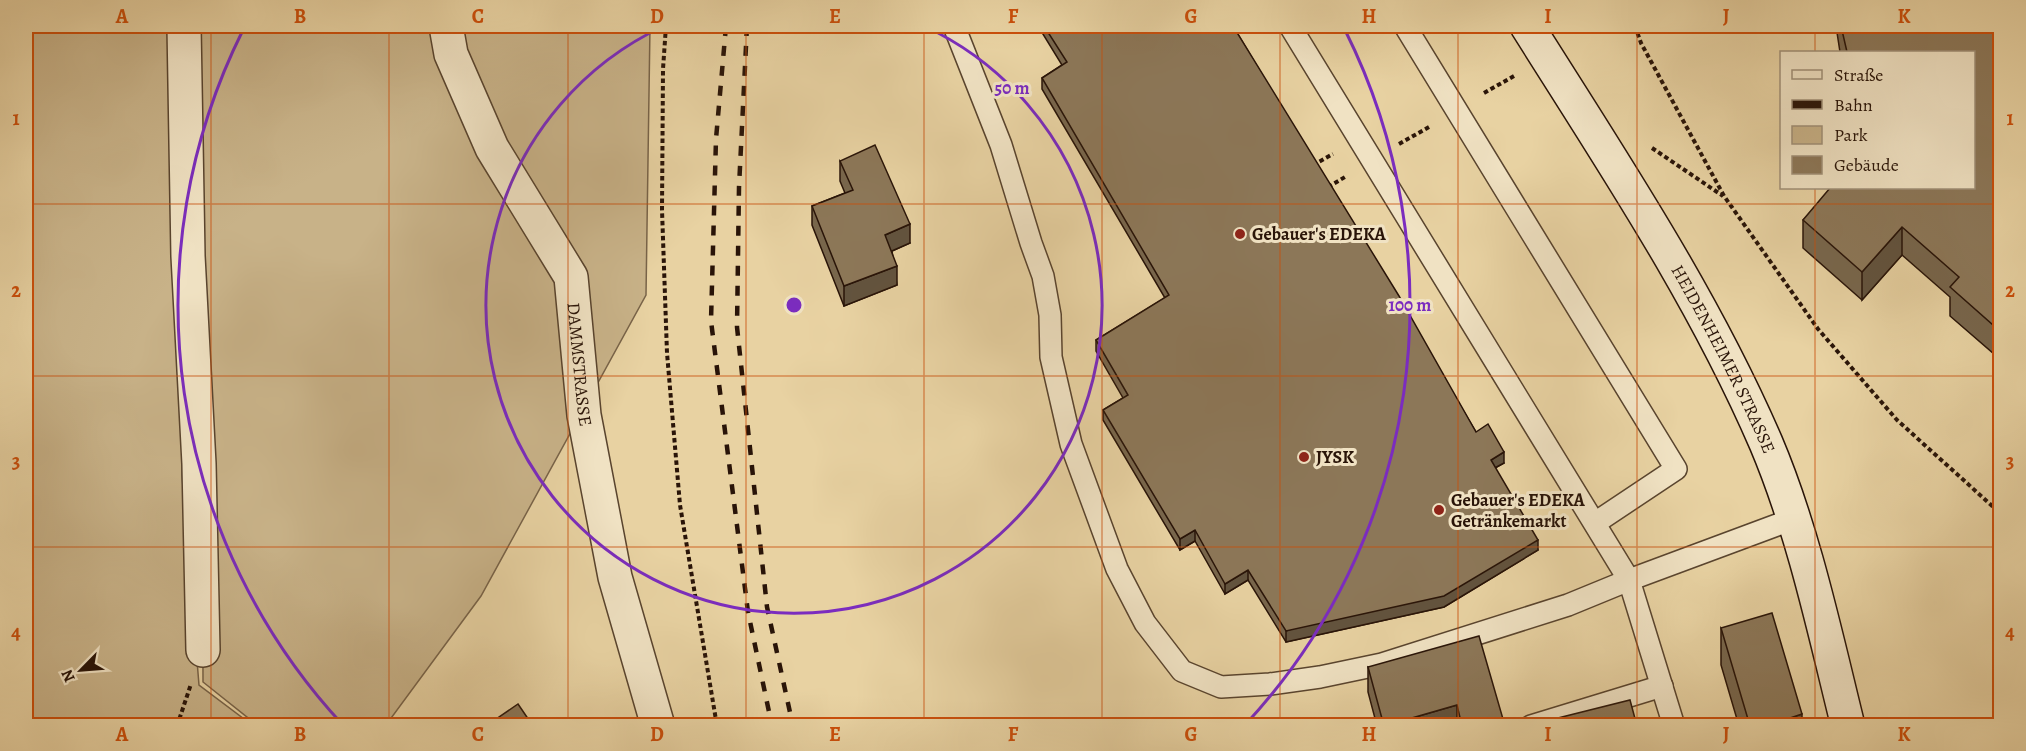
<svg xmlns="http://www.w3.org/2000/svg" width="2026" height="751" font-family="Alegreya,serif">
<style>
.green{fill:#c8b288;stroke:#786348;stroke-width:1.5}
.lines{fill:none;stroke-linecap:round;stroke-linejoin:round}
.service-casing{stroke:#59442e;stroke-width:24}
.minor-casing{stroke:#59442e;stroke-width:36}
.secondary-casing{stroke:#291408;stroke-width:36}
.path{stroke:#291408;stroke-width:4;stroke-dasharray:4.5 3;stroke-linecap:butt}
.service{stroke:#f0e2c3;stroke-width:21}
.minor{stroke:#f0e2c3;stroke-width:33}
.secondary{stroke:#f0e2c3;stroke-width:33}
.rail{stroke:#291408;stroke-width:4.5;stroke-dasharray:10 10;stroke-linecap:butt}
.wall{fill:#78664c;stroke:#291408;stroke-width:1.5}
.shaded-wall{fill:#62533e;stroke:#291408;stroke-width:1.5}
.building{fill:#8c7758;stroke:#291408;stroke-width:1.5}
.grid{fill:none;stroke:#cb4f0b;stroke-width:1.5;stroke-opacity:0.55}
.ring{fill:none;stroke:#7b2cbf;stroke-width:3}
.poi-dot{fill:#8f2418;stroke:#f0e2c3;stroke-width:2}
.labels{text-anchor:middle;dominant-baseline:central;stroke-width:6;stroke-linejoin:round;paint-order:stroke}
.poi-label{font-size:18px;font-weight:bold;fill:#291408;stroke:#f0e2c3;text-anchor:start}
.street-label{font-size:18px;fill:#291408;stroke:#f0e2c3}
.centre{fill:#7b2cbf;stroke:#f0e2c3;stroke-width:3}
.ring-label{font-size:18px;text-anchor:middle;font-weight:bold;fill:#7b2cbf;stroke:#f0e2c3;stroke-width:6;stroke-linejoin:round;paint-order:stroke}
.neatline{fill:none;stroke:#cb4f0b;stroke-width:2}
.grid-label{font-size:20px;text-anchor:middle;font-weight:bold;fill:#cb4f0b}
</style>
<rect width="100%" height="100%" fill="#e8d2a2"/>
<filter id="stains"><feTurbulence type="fractalNoise" baseFrequency=".00333" numOctaves="4"/><feColorMatrix values="0 0 0 0 .2 0 0 0 0 .09 0 0 0 0 .02 0 0 0 .5 -.17"/></filter>
<radialGradient id="worn" r=".72"><stop offset=".6" stop-color="#630" stop-opacity="0"/><stop offset="1" stop-color="#630" stop-opacity=".3"/></radialGradient>
<g class="green">
<polygon points="26,26 187,26 194,255 182,475 199,685 252,725 26,725"/>
<polygon points="201,26 650,26 646,295 481,596 386,725 257,725 203,682"/>
</g>
<g class="lines">
<defs>
<g id="service">
<polyline points="954,26 1001,145 1031,243 1043,276 1050,315 1051,357 1071,444 1117,569 1145,623 1182,671 1221,687 1270,684 1320,677 1382,664 1568,605 1629,580 1674,726"/>
<polyline points="1290,26 1629,580 1793,519"/>
<polyline points="1405,26 1676,469 1595,523"/>
<polyline points="1531,726 1662,686"/>
</g>
<g id="minor">
<polyline points="184,26 188,256 199,464 203,650"/>
<path id="s1" d="M446,26L451,54L492,148L571,277L584,415L615,577L658,726"/>
</g>
<g id="secondary">
<path id="s2" d="M1527,26C1612,161 1702,295 1766,443C1803,530 1825,633 1848,726"/>
</g>
</defs>
<use href="#service" class="service-casing"/>
<use href="#minor" class="minor-casing"/>
<use href="#secondary" class="secondary-casing"/>
<g class="path">
<polyline points="666,26 663,69 662,210 667,353 680,505 717,726"/>
<polyline points="1635,26 1641,43 1724,196 1818,329 1897,420 2000,513"/>
<polyline points="1484,93 1514,76"/>
<polyline points="1399,144 1429,127"/>
<polyline points="1652,148 1723,196"/>
<polyline points="1313,165 1333,154"/>
<polyline points="1328,187 1345,177"/>
<polyline points="177,726 191,684"/>
</g>
<use href="#service" class="service"/>
<use href="#minor" class="minor"/>
<use href="#secondary" class="secondary"/>
<g class="rail">
<polyline points="726,26 716,139 711,321 748,612 772,726"/>
<polyline points="747,26 739,187 737,327 767,607 793,726"/>
</g>
</g>
<g class="wall">
<polygon points="1038,26 1233,26 1476,432 1504,463 1495,468 1538,550 1444,607 1286,642 1248,580 1225,594 1195,541 1180,550 1103,420 1103,410 1123,398 1096,351 1096,340 1165,298 1042,89 1042,78 1062,65"/>
<polygon points="1836,26 2001,26 2001,360 1950,316 1950,297 1902,255 1862,300 1803,248 1803,220 1974,52 1840,52"/>
<polygon points="840,161 910,243 892,251 897,285 844,306 812,225 812,206 845,193 840,181"/>
<polygon points="2001,435 2001,469 1997,467 1997,439"/>
<polygon points="1721,628 1802,726 1739,726 1721,665"/>
<polygon points="1368,667 1505,726 1377,726 1368,692"/>
</g>
<g class="shaded-wall">
<polygon points="910,224 910,243 885,254 885,235"/>
<polygon points="1902,227 1902,255 1862,300 1862,272"/>
<polygon points="897,266 897,285 844,306 844,286"/>
<polygon points="1504,452 1504,463 1491,470 1491,460"/>
<polygon points="1195,530 1195,541 1180,550 1180,539"/>
<polygon points="1538,540 1538,550 1444,607 1286,642 1286,631"/>
<polygon points="1248,570 1248,580 1225,594 1225,584"/>
<polygon points="1457,705 1457,726 1384,726"/>
<polygon points="1802,714 1802,726 1766,726"/>
</g>
<g class="building">
<polygon points="1044,26 1233,26 1399,296 1476,432 1488,424 1504,452 1491,460 1538,540 1444,596 1286,631 1248,570 1225,584 1195,530 1180,539 1103,410 1128,395 1096,340 1169,295 1042,78 1067,62"/>
<polygon points="1841,26 2001,26 2001,332 1950,287 1959,277 1902,227 1862,272 1803,220 1830,188 1974,188 1974,52 1847,52"/>
<polygon points="875,145 910,224 885,235 897,266 844,286 812,206 853,190 840,161"/>
<polygon points="1772,613 1802,714 1766,726 1750,726 1721,628"/>
<polygon points="1479,636 1505,726 1462,726 1457,705 1384,726 1368,667"/>
<polygon points="1630,700 1637,726 1526,726"/>
<polygon points="518,704 533,726 486,726"/>
</g>
<path class="grid" d="M211,26V726M389,26V726M568,26V726M746,26V726M924,26V726M1102,26V726M1280,26V726M1458,26V726M1637,26V726M1815,26V52M1815,188V726M26,204H2000M26,376H2000M26,547H2000"/>
<g class="ring">
<path d="M924 26A308 308 0 1 1 664 26"/>
<path d="M343 725A616 616 0 0 1 243 30M1345 30A616 616 0 0 1 1245 725"/>
</g>
<g class="poi-dot">
<circle cx="1240" cy="234" r="6"/>
<circle cx="1304" cy="457" r="6"/>
<circle cx="1439" cy="510" r="6"/>
</g>
<g class="labels">
<g class="poi-label">
<text x="1252" y="234">Gebauer's EDEKA</text>
<text x="1316" y="457">JYSK</text>
<text x="1451" y="500">Gebauer's EDEKA<tspan x="1451" dy="21">Getränkemarkt</tspan></text>
</g>
<g class="street-label">
<text stroke="none"><textPath href="#s2" startOffset="387">HEIDENHEIMER STRASSE</textPath></text>
<text stroke="none"><textPath href="#s1" startOffset="370">DAMMSTRASSE</textPath></text>
</g>
</g>
<circle cx="794" cy="305" r="9" class="centre"/>
<g class="ring-label">
<text x="1012" y="94">50 m</text>
<text x="1410" y="311">100 m</text>
</g>
<rect width="2026" height="751" fill="none" stroke="#e8d2a2" stroke-width="66"/>
<rect x="1780" y="51" width="195" height="138" fill="#f0e2c3" stroke="#a09078" stroke-width="1.5"/>
<rect x="1792" y="70" width="30" height="9" fill="#f0e2c3" stroke="#a09078" stroke-width="1.5"/>
<text x="1834" y="81" font-size="18" fill="#291408">Straße</text>
<rect x="1792" y="100" width="30" height="9" fill="#291408" stroke="#a09078" stroke-width="1.5"/>
<text x="1834" y="111" font-size="18" fill="#291408">Bahn</text>
<rect x="1792" y="126" width="30" height="18" fill="#c8b288" stroke="#a09078" stroke-width="1.5"/>
<text x="1834" y="141" font-size="18" fill="#291408">Park</text>
<rect x="1792" y="156" width="30" height="18" fill="#8c7758" stroke="#a09078" stroke-width="1.5"/>
<text x="1834" y="171" font-size="18" fill="#291408">Gebäude</text>
<g transform="translate(81 670) rotate(245)" stroke="#f0e2c3" stroke-width="4.5" paint-order="stroke">
<path d="M0-4.5L10 22L0 15L-10 22Z" fill="#291408"/>
<text y="-9" font-size="16" font-weight="bold" text-anchor="middle" fill="#291408">N</text>
</g>
<rect x="33" y="33" width="1960" height="685" class="neatline"/>
<g class="grid-label">
<text x="122" y="23">A</text>
<text x="300" y="23">B</text>
<text x="478" y="23">C</text>
<text x="657" y="23">D</text>
<text x="835" y="23">E</text>
<text x="1013" y="23">F</text>
<text x="1191" y="23">G</text>
<text x="1369" y="23">H</text>
<text x="1548" y="23">I</text>
<text x="1726" y="23">J</text>
<text x="1904" y="23">K</text>
<text x="16" y="125">1</text>
<text x="2010" y="125">1</text>
<text x="16" y="297">2</text>
<text x="2010" y="297">2</text>
<text x="16" y="468">3</text>
<text x="2010" y="468">3</text>
<text x="16" y="639">4</text>
<text x="2010" y="639">4</text>
<text x="122" y="741">A</text>
<text x="300" y="741">B</text>
<text x="478" y="741">C</text>
<text x="657" y="741">D</text>
<text x="835" y="741">E</text>
<text x="1013" y="741">F</text>
<text x="1191" y="741">G</text>
<text x="1369" y="741">H</text>
<text x="1548" y="741">I</text>
<text x="1726" y="741">J</text>
<text x="1904" y="741">K</text>
</g>
<rect width="100%" height="100%" filter="url(#stains)"/>
<rect width="100%" height="100%" fill="url(#worn)"/>
</svg>
